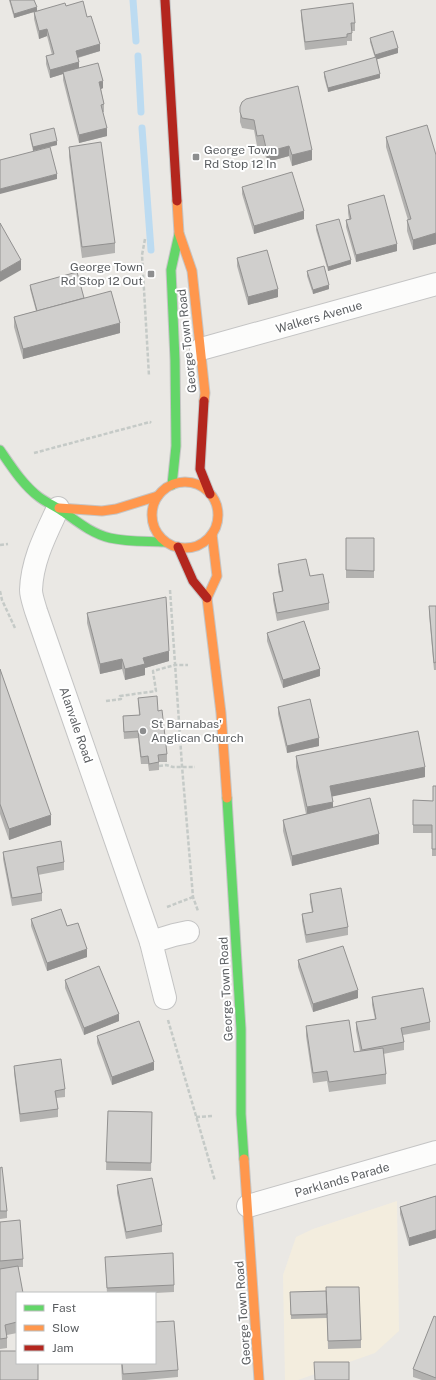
<svg xmlns="http://www.w3.org/2000/svg" width="436" height="1380" font-family="'Public Sans',sans-serif">
<style>
.commercial{fill:#f3edde}
.lines{fill:none;stroke-linecap:round;stroke-linejoin:round}
.stream{stroke:#bcdbf1;stroke-width:7}
.street-casing{stroke:#c4c4c4;stroke-width:24}
.fast-casing{stroke:#c5c5c5;stroke-width:11}
.slow-casing{stroke:#c5c5c5;stroke-width:11}
.jam-casing{stroke:#c5c5c5;stroke-width:11}
.path{stroke:#c5cac7;stroke-width:2.5;stroke-dasharray:4 2;stroke-linecap:butt}
.street{stroke:#fcfcfb;stroke-width:22}
.fast{stroke:#63d668;stroke-width:9}
.slow{stroke:#ff974d;stroke-width:9}
.jam{stroke:#b3261e;stroke-width:9}
.wall{fill:#b3b2b0}
.shaded-wall{fill:#929190}
.building{fill:#d0cfcd;stroke:#929190}
.poi-dot{fill:#8d8e8f;stroke:#fff;stroke-width:1.5}
.labels{text-anchor:middle;dominant-baseline:central;stroke-width:4;stroke-linejoin:round;paint-order:stroke}
.poi-label{font-size:12px;fill:#5b5e61;stroke:#fff;text-anchor:start}
.street-label{font-size:12px;fill:#5b5e61;stroke:#fff}
</style>
<rect width="100%" height="100%" fill="#eae8e4"/>
<polygon class="commercial" points="397,1201 399,1331 375,1353 298,1380 285,1380 283,1275 296,1237 313,1229"/>
<g class="lines">
<g class="stream">
<polyline points="133,0 136,41"/>
<polyline points="138,56 141,112"/>
<polyline points="142,128 151,250"/>
</g>
<defs>
<g id="street">
<polyline points="201,349 436,284"/>
<path d="M58,508C46,534 32,560 31,590C31,596 34,604 36,611L151,942L165,998"/>
<polyline points="151,942 174,935 188,932"/>
<polyline points="248,1206 436,1152"/>
</g>
<g id="fast">
<path d="M0,450C11,466 23,485 39,497C47,503 57,507 65,513C79,523 93,534 110,538C128,542 147,541 165,542"/>
<polyline points="172,485 176,446 175,360 171,270 179,234"/>
<polyline points="227,798 241,1029 241,1114 244,1159"/>
</g>
<g id="slow">
<polyline points="177,201 179,233 192,271 205,393 204,401"/>
<circle cx="185" cy="515" r="33"/>
<polyline points="59,508 102,511 116,509 158,496"/>
<polyline points="212,534 217,576 207,598 221,713 227,798"/>
<polyline points="244,1159 259,1380"/>
</g>
<g id="jam">
<polyline points="165,0 177,201"/>
<polyline points="204,401 200,469 210,494"/>
<polyline points="178,547 193,581 207,598"/>
</g>
</defs>
<use href="#street" class="street-casing"/>
<use href="#fast" class="fast-casing"/>
<use href="#slow" class="slow-casing"/>
<use href="#jam" class="jam-casing"/>
<g class="path">
<polyline points="145,239 142,255 149,376"/>
<polyline points="34,453 150,422 151,423"/>
<polyline points="0,545 8,544"/>
<polyline points="170,590 182,766 193,897 198,911"/>
<polyline points="0,591 2,600 15,628"/>
<polyline points="106,701 121,699 120,696 156,691 153,671 175,665 188,665"/>
<polyline points="159,766 166,765 173,767 195,767"/>
<polyline points="167,907 193,897"/>
<polyline points="168,1020 215,1181"/>
<polyline points="196,1117 213,1116"/>
</g>
<use href="#street" class="street"/>
<use href="#fast" class="fast"/>
<use href="#slow" class="slow"/>
<use href="#jam" class="jam"/>
</g>
<g class="wall">
<polygon points="9,0 34,0 37,11 66,6 87,17 100,51 78,58 79,68 103,88 101,89 104,104 104,112 103,112 107,136 79,143 63,80 63,74 50,78 46,64 46,56 52,55 47,36 39,39 34,19 34,12 14,18"/>
<polygon points="301,10 355,23 355,31 352,31 352,41 347,41 347,45 305,50 301,17"/>
<polygon points="370,38 398,53 377,59 380,78 328,92 324,77 324,72 375,58 370,42"/>
<polygon points="240,107 312,160 292,166 289,156 267,162 263,146 257,146 254,130 242,128 240,122"/>
<polygon points="30,134 57,145 33,151 30,138"/>
<polygon points="386,137 436,155 436,244 413,250 407,231 407,220 408,220 386,147"/>
<polygon points="69,147 115,243 115,253 82,258 69,157"/>
<polygon points="242,187 304,219 254,234 242,194"/>
<polygon points="348,205 397,251 356,262 346,227 346,220 349,219 348,213"/>
<polygon points="316,225 351,264 328,271 316,230"/>
<polygon points="237,258 278,297 248,305 237,266"/>
<polygon points="307,271 329,289 313,294 307,276"/>
<polygon points="30,285 84,298 120,333 23,359 14,327 14,317 36,311 30,289"/>
<rect x="346" y="538" width="28" height="40"/>
<polygon points="278,564 310,576 329,603 329,610 277,621 273,600 273,593 282,591 278,572"/>
<polygon points="429,606 436,606 436,670 434,670 429,614"/>
<polygon points="87,613 169,661 145,668 145,675 125,680 122,669 100,674 87,623"/>
<polygon points="267,633 320,676 283,688 267,641"/>
<polygon points="0,669 51,825 9,840 0,814"/>
<polygon points="138,698 158,711 167,754 167,762 159,762 159,770 149,771 148,764 141,764 138,738 124,739 123,724 123,716 139,715"/>
<polygon points="278,707 319,746 287,753 278,714"/>
<polygon points="296,756 425,777 332,796 333,808 379,844 292,866 283,831 283,820 306,814 296,767"/>
<polygon points="436,786 436,856 432,856 432,833 413,833 413,800 433,801"/>
<polygon points="3,852 64,862 64,870 38,875 42,893 42,901 12,906 3,859"/>
<polygon points="310,894 348,927 348,935 306,943 302,921 302,914 312,912 310,902"/>
<polygon points="31,919 67,926 87,957 47,971 31,926"/>
<polygon points="298,960 358,998 313,1012 298,967"/>
<polygon points="65,980 119,1021 84,1035 65,988"/>
<polygon points="372,997 430,1022 430,1030 403,1035 404,1042 404,1050 383,1054 386,1074 386,1084 329,1092 327,1081 313,1083 306,1036 306,1026 354,1052 360,1051 356,1030 356,1022 375,1019 372,1005"/>
<polygon points="97,1036 154,1070 112,1085 97,1043"/>
<polygon points="14,1066 65,1089 65,1097 56,1098 58,1109 58,1117 20,1122 14,1073"/>
<polygon points="108,1111 152,1112 151,1171 106,1170"/>
<polygon points="0,1168 7,1211 7,1218 0,1219"/>
<polygon points="117,1185 162,1225 162,1232 126,1239 117,1193"/>
<polygon points="436,1196 436,1238 409,1246 400,1214 400,1207"/>
<polygon points="0,1222 23,1259 23,1267 18,1267 17,1293 17,1333 7,1335 7,1348 0,1349 0,1269 6,1268 0,1269"/>
<polygon points="105,1257 174,1285 174,1292 155,1293 107,1293"/>
<polygon points="326,1291 361,1340 361,1348 328,1349 327,1318 291,1319 290,1292"/>
<polygon points="436,1317 436,1380 422,1380 413,1377 413,1369"/>
<polygon points="121,1363 155,1363 178,1370 178,1377 145,1380 122,1380"/>
</g>
<g class="shaded-wall">
<polygon points="37,7 37,11 14,18 14,14"/>
<polygon points="47,29 47,36 39,39 39,31"/>
<polygon points="100,44 100,51 76,58 76,51"/>
<polygon points="398,48 398,53 375,60 375,55"/>
<polygon points="79,62 79,70 63,72 63,74 50,78 50,70"/>
<polygon points="380,74 380,78 328,92 328,88"/>
<polygon points="103,81 103,88 99,90 99,82"/>
<polygon points="107,128 107,136 79,143 79,135"/>
<polygon points="57,141 57,145 33,151 33,147"/>
<polygon points="289,146 289,156 267,162 267,152"/>
<polygon points="312,150 312,160 292,166 292,155"/>
<polygon points="57,174 57,179 0,194 0,189"/>
<polygon points="304,211 304,219 254,234 254,226"/>
<polygon points="436,233 436,244 413,250 413,240"/>
<polygon points="397,244 397,251 356,262 356,255"/>
<polygon points="21,260 21,270 0,282 0,272"/>
<polygon points="351,260 351,264 328,271 328,267"/>
<polygon points="329,285 329,289 313,294 313,290"/>
<polygon points="278,289 278,297 248,305 248,297"/>
<polygon points="120,323 120,333 23,359 23,349"/>
<polygon points="169,651 169,661 145,668 145,675 125,680 125,669 143,658"/>
<polygon points="122,659 122,669 100,674 100,664"/>
<polygon points="320,669 320,676 283,688 283,680"/>
<polygon points="319,738 319,746 287,753 287,746"/>
<polygon points="425,767 425,777 330,797 330,786"/>
<polygon points="333,802 333,812 307,817 307,807"/>
<polygon points="51,815 51,825 9,840 9,829"/>
<polygon points="379,834 379,844 292,866 292,856"/>
<polygon points="87,949 87,957 47,971 47,963"/>
<polygon points="358,990 358,998 313,1012 313,1004"/>
<polygon points="119,1014 119,1021 84,1035 84,1028"/>
<polygon points="154,1062 154,1070 112,1085 112,1077"/>
<polygon points="436,1230 436,1238 409,1246 409,1238"/>
</g>
<g class="building">
<polygon points="10,0 34,0 37,7 14,14"/>
<polygon points="83,1 87,17 91,16 100,44 76,51 79,62 50,70 46,56 54,54 47,29 39,31 34,12 65,3 66,6"/>
<polygon points="353,3 355,23 351,23 352,33 347,34 347,37 305,42 301,10"/>
<polygon points="393,31 398,48 375,55 370,38"/>
<polygon points="376,57 380,74 328,88 324,72"/>
<polygon points="98,63 103,81 99,82 104,104 101,105 107,128 79,135 63,72"/>
<polygon points="298,86 312,150 292,155 289,146 267,152 263,135 257,136 254,120 242,118 240,112 240,107 242,102 246,99"/>
<polygon points="427,125 436,155 436,233 413,240 407,220 411,219 386,137"/>
<polygon points="54,128 57,141 33,147 30,134"/>
<polygon points="101,142 115,243 82,247 69,147"/>
<polygon points="50,147 57,174 0,189 0,160"/>
<polygon points="292,172 304,211 254,226 242,187"/>
<polygon points="384,195 397,244 356,255 346,220 351,219 348,205"/>
<polygon points="339,219 351,260 328,267 316,225"/>
<polygon points="0,223 21,260 0,272"/>
<polygon points="267,250 278,289 248,297 237,258"/>
<polygon points="324,266 329,285 313,290 307,271"/>
<polygon points="77,272 84,298 37,311 30,285"/>
<polygon points="111,291 120,323 23,349 14,317"/>
<polygon points="346,538 374,538 374,571 346,570"/>
<polygon points="306,559 310,576 323,574 329,603 277,613 273,593 283,591 278,564"/>
<polygon points="166,597 169,651 143,658 145,664 125,669 122,659 100,664 87,613"/>
<polygon points="429,606 436,606 436,662 434,663"/>
<polygon points="304,621 320,669 283,680 267,633"/>
<polygon points="0,669 51,815 9,829 0,804"/>
<polygon points="157,696 158,711 162,710 167,754 158,755 159,762 149,764 148,756 141,757 138,731 124,732 123,716 140,715 138,698"/>
<polygon points="310,699 319,738 287,746 278,707"/>
<polygon points="418,731 425,767 330,786 333,802 307,807 296,756"/>
<polygon points="433,786 436,786 436,849 432,849 432,825 413,825 413,800 433,801"/>
<polygon points="370,798 379,834 292,856 283,820"/>
<polygon points="61,841 64,862 37,867 42,893 12,898 3,852"/>
<polygon points="341,888 348,927 306,935 302,914 313,912 310,894"/>
<polygon points="61,909 67,926 78,923 87,949 47,963 31,919"/>
<polygon points="343,946 358,990 313,1004 298,960"/>
<polygon points="99,966 119,1014 84,1028 65,980"/>
<polygon points="423,988 430,1022 401,1028 404,1042 362,1050 356,1022 376,1019 372,997"/>
<polygon points="349,1020 354,1052 383,1048 386,1074 329,1082 327,1071 313,1073 306,1026"/>
<polygon points="139,1021 154,1062 112,1077 97,1036"/>
<polygon points="61,1059 65,1089 55,1091 58,1109 20,1114 14,1066"/>
<polygon points="108,1111 152,1112 151,1163 106,1162"/>
<polygon points="2,1167 7,1211 0,1211 0,1168"/>
<polygon points="152,1178 162,1225 126,1232 117,1185"/>
<polygon points="436,1196 436,1230 409,1238 400,1207"/>
<polygon points="20,1220 23,1259 0,1261 0,1222"/>
<polygon points="173,1253 174,1285 107,1288 105,1257"/>
<polygon points="18,1266 23,1293 17,1293 17,1322 5,1325 7,1338 0,1339 0,1269"/>
<polygon points="326,1287 359,1287 361,1340 328,1341"/>
<polygon points="326,1291 327,1314 291,1315 290,1292"/>
<polygon points="434,1316 436,1317 436,1378 413,1369"/>
<polygon points="174,1321 178,1370 123,1374 122,1363 155,1363 155,1322"/>
<polygon points="0,1351 17,1351 17,1363 38,1363 38,1380 0,1380"/>
<polygon points="314,1362 349,1362 349,1380 315,1380"/>
</g>
<g class="poi-dot">
<rect x="192" y="153" width="8" height="8" rx="2"/>
<rect x="147" y="270" width="8" height="8" rx="2"/>
<circle cx="143" cy="731" r="4"/>
</g>
<g class="labels">
<g class="poi-label">
<text x="204" y="150">George Town<tspan x="204" dy="14">Rd Stop 12 In</tspan></text>
<text x="143" y="267" text-anchor="end">George Town<tspan x="143" dy="14">Rd Stop 12 Out</tspan></text>
<text x="151" y="724">St Barnabas'<tspan x="151" dy="14">Anglican Church</tspan></text>
</g>
<g class="street-label">
<text transform="translate(319 317) rotate(-16)">Walkers Avenue</text>
<text transform="translate(187 341) rotate(-96)">George Town Road</text>
<text transform="translate(76 725) rotate(71)">Alanvale Road</text>
<text transform="translate(226 989) rotate(-93)">George Town Road</text>
<text transform="translate(342 1180) rotate(-16)">Parklands Parade</text>
<text transform="translate(243 1313) rotate(-94)">George Town Road</text>
</g>
</g>
<rect x="16" y="1292" width="140" height="72" fill="#ffffff" stroke="#bdbfc0"/>
<rect x="24" y="1305" width="20" height="6" fill="#63d668" stroke="#bdbfc0"/>
<text x="52" y="1312" font-size="12" fill="#5b5e61">Fast</text>
<rect x="24" y="1325" width="20" height="6" fill="#ff974d" stroke="#bdbfc0"/>
<text x="52" y="1332" font-size="12" fill="#5b5e61">Slow</text>
<rect x="24" y="1345" width="20" height="6" fill="#b3261e" stroke="#bdbfc0"/>
<text x="52" y="1352" font-size="12" fill="#5b5e61">Jam</text>
</svg>
